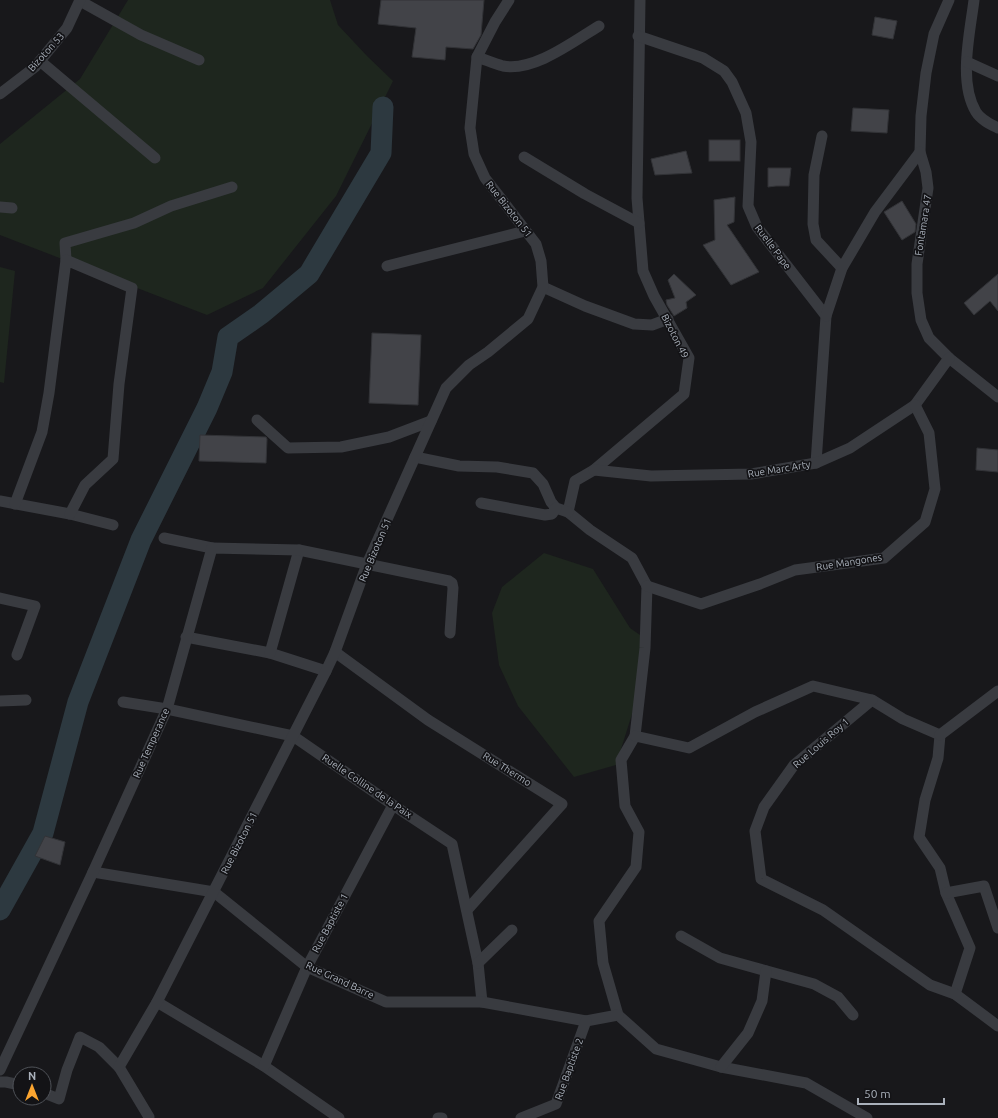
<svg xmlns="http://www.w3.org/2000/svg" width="998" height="1118" font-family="Ubuntu,sans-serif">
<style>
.green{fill:#1e261e}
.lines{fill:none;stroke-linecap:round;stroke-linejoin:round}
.river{stroke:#2d3940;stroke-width:21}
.building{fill:#424348;stroke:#323337}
.minor{stroke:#393b40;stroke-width:11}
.labels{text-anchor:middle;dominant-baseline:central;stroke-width:3.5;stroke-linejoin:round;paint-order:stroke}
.street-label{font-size:10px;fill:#aab1bb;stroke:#131316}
</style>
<rect width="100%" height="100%" fill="#18181b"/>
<g class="green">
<polygon points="128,0 330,0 338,25 367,56 393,81 336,196 263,288 207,315 0,235 0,144 80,79"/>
<polygon points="0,267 15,271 4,383 0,382"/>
<polygon points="544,553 593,569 630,628 650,642 643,679 616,765 574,777 518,706 499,665 492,613 502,587"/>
</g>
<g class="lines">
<polyline class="river" points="0,910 43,833 78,702 141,540 207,408 222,372 228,337 261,314 309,274 381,153 383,107"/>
</g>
<g class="building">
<polygon points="381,0 484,0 481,35 473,49 446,47 445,60 412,57 416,28 378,24"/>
<polygon points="875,17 897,21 893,39 872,35"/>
<polygon points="853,108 889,110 887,133 851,131"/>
<rect x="709" y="140" width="31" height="21"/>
<polygon points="686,151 692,173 655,175 651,159"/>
<polygon points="768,168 791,168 789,186 776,186 768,187"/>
<polygon points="735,197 734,222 727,225 759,272 731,285 703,245 715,240 714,200"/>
<polygon points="902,201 916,224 915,232 902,240 884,212"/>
<polygon points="674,274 696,295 686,302 687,308 674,316 667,305 666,300 675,298 668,280"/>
<polygon points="998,274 998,311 990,301 974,315 964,303"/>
<polygon points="372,333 421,335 418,405 369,403"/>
<polygon points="200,435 266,437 267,439 266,463 199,461"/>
<polygon points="977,448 998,450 998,472 976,470"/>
<polygon points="45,836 65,842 60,865 35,856"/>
</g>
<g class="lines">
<g class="minor">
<polyline points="640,0 637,198 643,271 654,296 689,358 684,394 594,470 575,481 568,512 590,530 632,558 647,586"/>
<polyline points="949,0 934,34 926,73 921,116 920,152 926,172 928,188 917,264 917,293 921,320 929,338 949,358 998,397"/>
<path d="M974,0C970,33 958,82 976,112C981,120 990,124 998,128"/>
<polyline points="80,1 141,35 199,60"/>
<polyline points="638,36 703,58 724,71 732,82 746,113 751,142 748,206 757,227 826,316 816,463"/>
<path d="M477,57C486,60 495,64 503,66C534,72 574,41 599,26"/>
<polyline points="40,61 155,158"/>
<polyline points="967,62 998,76"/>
<polyline points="0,94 35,67 67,28 80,0"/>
<polyline points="822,136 814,175 813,224 816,240 842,268"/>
<polyline points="524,157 585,194 639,223"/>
<polyline points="0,207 12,208"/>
<polyline points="66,260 65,243 134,223 171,206 232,187"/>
<polyline points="387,266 525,231"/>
<polyline points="543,287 585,306 634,324 652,325 668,319"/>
<polyline points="826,316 842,268 875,212 920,152"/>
<polyline points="257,420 288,448 341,447 389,437 431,421"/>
<polyline points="415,457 459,466 497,467 533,473 543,484 551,502 556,508 568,512"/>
<polyline points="594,470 651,476 751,474 816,463 850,448 915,405 949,358"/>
<polyline points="0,501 70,514 113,525"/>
<polyline points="481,503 545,515 552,514 556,508"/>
<polyline points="15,504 42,432 49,393 66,260 132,288 119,384 113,459 85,485 70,514"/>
<polyline points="164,538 212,548"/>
<polyline points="647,586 645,648 635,736 621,760 625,806 639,832 636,867 599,921 603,963 618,1015 656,1049 721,1067 806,1083 867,1118"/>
<polyline points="647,586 701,604 760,584 795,570 884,558 925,522 935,489 929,433 915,405"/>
<polyline points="0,598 35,606 17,655"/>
<polyline points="186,637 270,653 326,671"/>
<polyline points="335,652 428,720 562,804 467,910"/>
<polyline points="270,653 299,550"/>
<polyline points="872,700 903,719 940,735 938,758 925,800 919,837 940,868 946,893 970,948 955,994"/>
<polyline points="0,701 26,700"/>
<polyline points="123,702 167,709 293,736 393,805 452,844 478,963 482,1002"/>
<polyline points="940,735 998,691"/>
<polyline points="635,736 689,748 755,712 813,686 872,700 794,765 764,807 755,831 761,879 823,910 930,985 955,994 998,1026"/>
<polyline points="93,872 214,892 307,967 386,1002 482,1002 586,1021 618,1015"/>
<polyline points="946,893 984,886 998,928"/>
<polyline points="681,936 720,958 814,984 838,997 853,1015"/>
<polyline points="478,963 512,930"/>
<polyline points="157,1002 264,1066 339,1118"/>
<polyline points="264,1066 307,967 393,805"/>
<polyline points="721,1067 748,1033 762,1001 766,971"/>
<polyline points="0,1070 93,872 167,709 212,548 299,550 449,581 452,583 453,588 450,633"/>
<polyline points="0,1082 6,1082 20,1085"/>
<polyline points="44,1093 59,1099 67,1070 80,1037 99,1047 119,1067"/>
<polyline points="149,1117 119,1067 157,1002 326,671 335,652 367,564 446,388 469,365 488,352 528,319 543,287 541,261 536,244 485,178 474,154 470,128 477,57 495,22 509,0"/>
<polyline points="438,1118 442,1118"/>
<polyline points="521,1118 556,1104 586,1021"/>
</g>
</g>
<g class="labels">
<g class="street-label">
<text transform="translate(46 52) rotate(-48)">Bizoton 53</text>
<text transform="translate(509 209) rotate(52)">Rue Bizoton 51</text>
<text transform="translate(923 225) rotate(-81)">Fontamara 47</text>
<text transform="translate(773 247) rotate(53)">Ruelle Pape</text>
<text transform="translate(675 336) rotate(63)">Bizoton 49</text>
<text transform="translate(779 469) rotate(-9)">Rue Marc Arty</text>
<text transform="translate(375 550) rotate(-67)">Rue Bizoton 51</text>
<text transform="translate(849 562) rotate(-9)">Rue Mangones</text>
<text transform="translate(151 743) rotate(-66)">Rue Temperance</text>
<text transform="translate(821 743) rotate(-41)">Rue Louis Roy 1</text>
<text transform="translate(507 769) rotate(32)">Rue Thermo</text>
<text transform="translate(367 786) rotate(34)">Ruelle Colline de la Paix</text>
<text transform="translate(239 843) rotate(-63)">Rue Bizoton 51</text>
<text transform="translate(330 923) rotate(-62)">Rue Baptiste 1</text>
<text transform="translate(340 980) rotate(25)">Rue Grand Barre</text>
<text transform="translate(569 1069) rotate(-70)">Rue Baptiste 2</text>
</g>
</g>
<g transform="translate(32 1086)"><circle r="19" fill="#131316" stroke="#4f5258"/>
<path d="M0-3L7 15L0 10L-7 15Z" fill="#fba530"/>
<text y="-6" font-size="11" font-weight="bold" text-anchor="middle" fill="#aab1bb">N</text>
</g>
<path d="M858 1098v6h86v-6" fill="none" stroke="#aab1bb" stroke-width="2"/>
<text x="864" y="1098" font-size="12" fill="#aab1bb" stroke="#131316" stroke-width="3" paint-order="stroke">50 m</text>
</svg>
